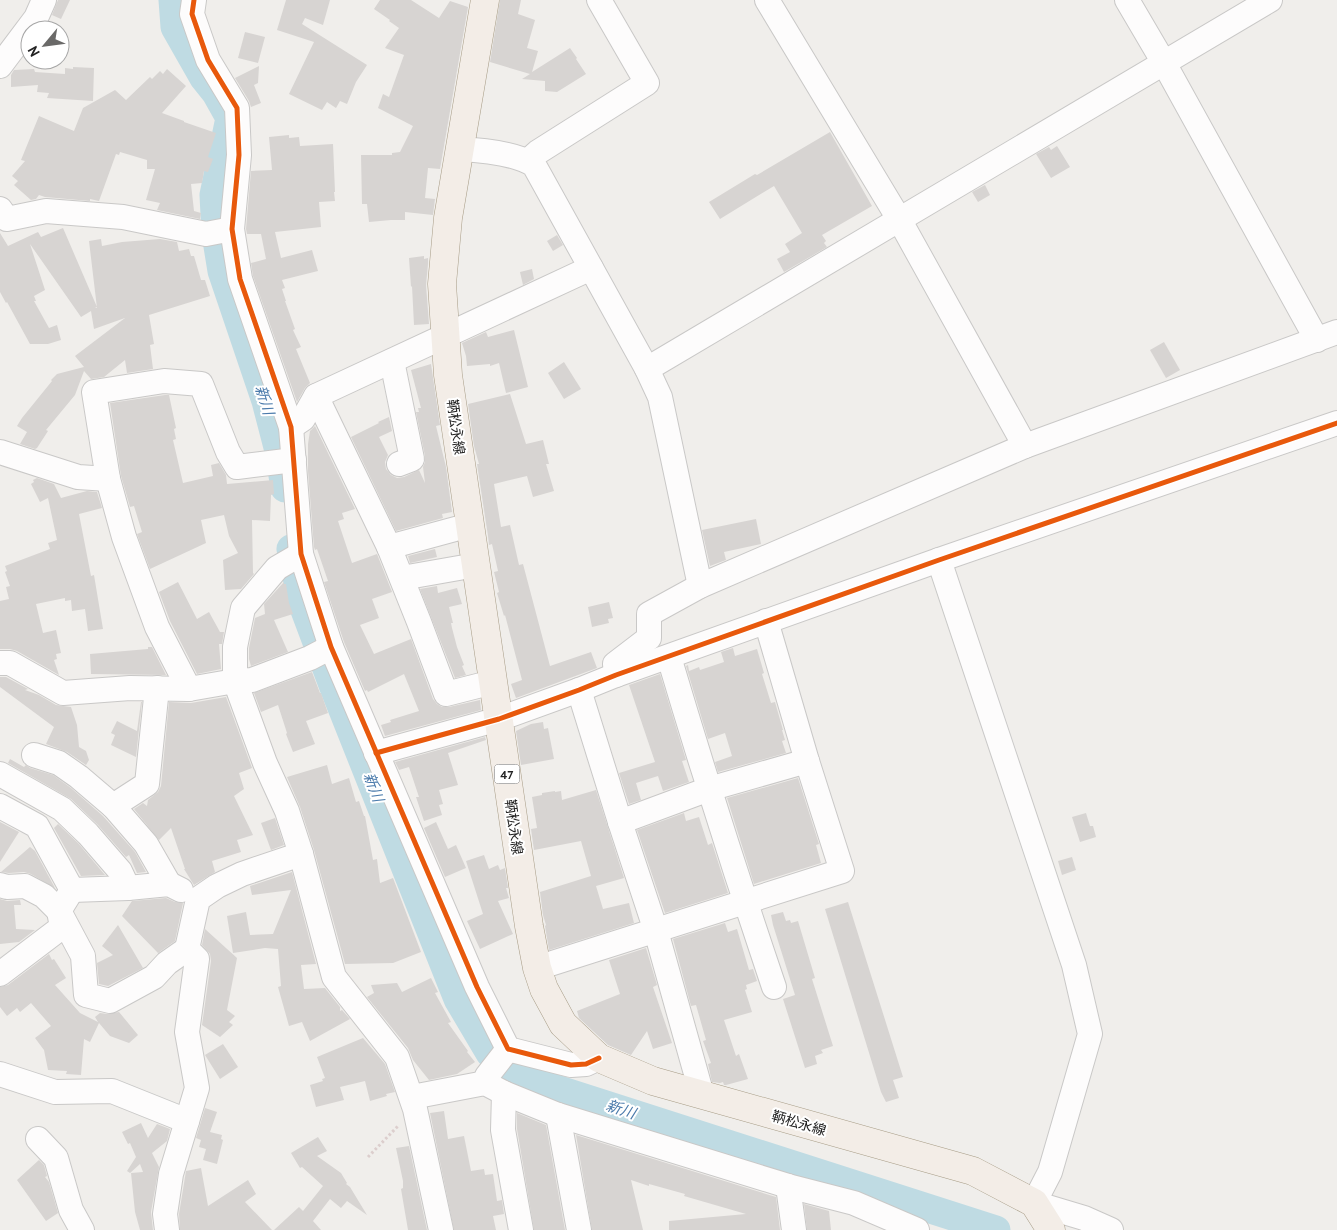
<svg xmlns="http://www.w3.org/2000/svg" width="1337" height="1230" font-family="'PT Sans','Noto Sans JP',sans-serif">
<style>
.lines{fill:none;stroke-linecap:round;stroke-linejoin:round}
.river{stroke:#bfdbe3;stroke-width:29}
.building{fill:#d7d4d2}
.minor-casing{stroke:#c9c8c7;stroke-width:26}
.major-casing{stroke:#a79c86;stroke-width:29}
.path{stroke:#dccecd;stroke-width:3;stroke-dasharray:2.5 2.5;stroke-linecap:butt}
.minor{stroke:#fdfcfc;stroke-width:24}
.major{stroke:#f3ede7;stroke-width:28}
.cycleway-casing{stroke:#fff;stroke-width:8}
.cycleway{stroke:#e8590c;stroke-width:5}
.labels{text-anchor:middle;dominant-baseline:central;stroke-width:4;stroke-linejoin:round;paint-order:stroke}
.shield{fill:#fff;stroke:#646464;stroke-width:1}
.shield-label{font-size:12px;font-weight:bold;fill:#222}
.street-label{font-size:14px;fill:#222;stroke:#fff}
.water-label{font-size:15px;font-style:italic;fill:#4a7aab;stroke:#fff}
</style>
<rect width="100%" height="100%" fill="#f0eeeb"/>
<g class="lines">
<g class="river">
<polyline points="173,0 175,27 204,78 216,93 230,118 214,195 216,234 222,271 266,401 279,451 285,488"/>
<polyline points="291,549 303,605 333,685 458,999 490,1053 525,1079 996,1230"/>
</g>
</g>
<g class="building">
<polygon points="58,0 70,0 61,19 52,15"/>
<polygon points="286,0 330,0 323,25 305,18 302,24 367,65 356,82 347,104 340,101 336,108 327,102 322,110 289,94 314,42 277,30"/>
<polygon points="380,0 411,0 439,18 450,1 468,7 440,169 428,168 425,198 435,199 433,215 405,212 405,220 391,220 369,222 367,204 362,204 361,155 392,155 392,153 400,152 413,126 378,108 383,94 389,97 404,55 385,48 399,28 389,21 390,20 374,9"/>
<polygon points="500,0 521,0 518,14 535,20 527,48 538,51 532,72 570,48 577,58 576,59 586,74 557,92 545,91 545,81 522,79 530,74 490,62"/>
<polygon points="245,32 265,37 258,63 238,58"/>
<polygon points="259,66 258,83 254,85 261,103 251,107 249,101 235,78"/>
<polygon points="73,67 94,68 93,101 47,98 49,93 37,92 38,85 11,87 11,75 14,70 34,69 35,72 65,74 65,68 73,69"/>
<polygon points="167,69 186,86 162,113 184,121 184,122 216,133 208,157 213,159 208,172 204,171 202,183 191,184 194,211 201,213 200,219 157,210 160,203 146,200 155,169 147,169 147,160 120,152 119,155 116,154 99,201 90,199 90,201 45,197 39,195 36,199 31,200 14,185 18,181 12,176 25,161 21,160 39,116 74,131 83,108 115,90 126,100 150,77 152,79 160,71 163,74"/>
<polygon points="830,132 872,206 822,235 826,241 824,243 827,247 784,272 777,259 790,252 785,244 802,233 774,186 720,219 709,202 755,174 757,175"/>
<polygon points="289,135 289,138 299,137 300,146 333,144 335,192 334,192 335,201 319,202 321,227 275,232 281,258 312,250 318,271 282,280 285,288 282,289 286,301 285,301 295,329 293,330 301,347 296,349 310,383 305,388 297,402 253,276 251,263 266,259 261,234 247,234 246,229 251,171 272,170 269,137"/>
<polygon points="1057,146 1070,167 1051,178 1036,154 1049,147 1051,150"/>
<polygon points="985,185 990,195 978,202 972,192"/>
<polygon points="63,228 97,307 95,308 97,308 89,241 101,239 102,246 122,242 160,239 177,242 179,251 189,249 191,256 194,256 201,280 205,280 210,296 149,315 154,344 150,345 153,369 127,373 125,360 104,377 91,379 84,371 75,395 46,430 48,431 37,448 35,449 20,444 27,432 17,426 22,418 52,381 51,380 57,374 84,367 75,356 125,318 94,329 91,311 81,317 30,244 45,290 34,296 36,301 34,301 49,328 57,325 61,340 48,344 30,344 7,302 6,303 0,292 0,233 8,246 38,232 41,237"/>
<polygon points="557,235 563,245 553,251 547,241"/>
<polygon points="424,256 424,259 428,258 428,264 426,285 429,324 414,325 412,286 411,287 409,258"/>
<polygon points="532,269 534,279 523,285 520,272"/>
<polygon points="514,330 528,387 506,393 499,363 490,366 490,364 467,366 466,356 462,343 486,332 488,337"/>
<polygon points="1164,342 1180,370 1166,378 1150,350"/>
<polygon points="564,362 581,389 564,399 548,373"/>
<polygon points="431,364 440,425 436,426 446,467 452,512 442,514 443,518 396,531 351,437 379,423 378,422 389,417 392,431 379,437 388,455 385,462 386,469 391,475 397,478 404,477 419,470 425,483 423,467 425,462 425,456 416,412 419,412 418,408 421,408 411,370"/>
<polygon points="510,394 526,444 543,440 549,464 546,464 554,491 533,497 527,476 494,484 501,527 510,525 519,565 523,564 550,666 591,652 597,668 516,698 511,684 522,680 505,615 504,616 497,593 499,592 494,572 498,571 492,544 489,545 488,536 477,464 479,464 474,446 468,404"/>
<polygon points="165,395 169,395 176,428 174,429 176,439 173,440 183,483 213,476 211,465 219,463 226,475 227,484 273,480 274,494 271,495 270,521 252,520 253,573 254,574 241,589 225,590 223,560 238,553 229,536 224,515 201,520 206,543 150,569 137,534 142,532 134,506 130,507 121,476 110,403"/>
<polygon points="315,426 355,509 342,513 344,519 338,521 352,563 377,554 392,592 372,599 379,618 360,625 374,654 411,639 433,699 437,704 442,707 449,707 480,700 481,710 385,736 381,725 391,722 390,720 419,711 404,674 368,692 367,690 365,691 344,642 324,582 328,581 317,549 315,550 314,547 308,471 308,444 310,431"/>
<polygon points="37,478 54,484 61,498 87,491 97,492 102,508 79,514 91,576 94,575 103,629 88,631 85,609 72,611 71,600 65,601 65,598 36,604 43,633 56,630 61,653 56,654 57,659 54,660 59,675 17,651 10,649 0,649 0,601 9,599 6,587 10,586 5,572 7,571 5,566 50,549 48,543 57,540 48,498 40,502 31,484 34,482 33,480"/>
<polygon points="756,519 761,544 724,552 726,560 710,566 702,530"/>
<polygon points="435,549 437,557 410,563 408,556"/>
<polygon points="178,582 197,619 209,612 220,632 224,632 222,644 219,644 221,669 197,674 170,621 159,592"/>
<polygon points="284,582 284,584 286,584 289,603 293,614 274,620 288,652 251,666 249,659 249,648 255,618 265,614 264,604"/>
<polygon points="437,586 438,593 457,588 462,604 449,607 453,623 451,623 452,628 457,647 464,665 462,666 466,675 455,678 420,589"/>
<polygon points="609,602 613,618 608,619 609,623 592,627 588,607"/>
<polygon points="148,647 152,647 166,675 91,674 90,654 148,649"/>
<polygon points="733,648 735,656 757,649 764,673 762,674 771,703 775,702 783,730 782,730 785,740 782,741 786,753 718,772 715,762 732,756 725,733 708,739 686,666 688,665 689,671 699,667 700,670 724,662 721,652"/>
<polygon points="312,672 320,693 321,693 328,713 306,721 315,744 293,752 286,734 287,733 278,705 261,712 254,693"/>
<polygon points="660,674 686,760 682,761 689,782 663,791 658,776 636,783 641,800 629,804 619,773 655,762 629,685"/>
<polygon points="0,677 6,677 28,689 25,690 39,695 56,705 71,707 77,725 79,747 86,751 89,760 86,765 67,752 46,744 54,727 0,687"/>
<polygon points="226,697 252,768 239,773 244,789 234,796 253,835 237,840 241,852 212,861 215,872 194,885 184,869 185,869 171,828 159,840 134,809 143,803 147,806 148,800 158,792 161,786 169,702 191,703"/>
<polygon points="141,702 142,702 136,757 111,745 115,735 111,733 117,721 137,731"/>
<polygon points="543,722 544,729 548,728 554,759 521,765 516,731 531,724"/>
<polygon points="485,737 486,740 448,753 458,785 439,790 443,804 439,805 442,815 424,821 416,797 419,797 409,767 399,770 395,762"/>
<polygon points="10,759 24,767 26,765 30,768 53,775 71,788 103,816 135,852 146,872 137,873 129,855 126,857 98,825 71,799 8,763"/>
<polygon points="327,765 332,784 349,778 356,802 359,801 364,816 365,816 373,860 377,859 380,883 393,878 421,952 393,963 345,964 314,850 300,807 287,777"/>
<polygon points="798,778 819,844 816,845 821,863 754,884 727,798"/>
<polygon points="596,790 624,878 596,886 603,909 629,903 634,923 549,950 545,926 546,925 543,915 540,892 591,876 581,841 534,850 531,829 537,828 532,797 542,795 542,793 555,791 555,792 561,791 562,800"/>
<polygon points="684,813 686,821 699,817 708,845 712,843 728,893 665,913 637,830"/>
<polygon points="1086,813 1090,826 1093,826 1096,837 1080,842 1072,817"/>
<polygon points="275,818 284,845 271,850 261,823"/>
<polygon points="0,822 19,832 0,862"/>
<polygon points="436,822 448,849 456,845 466,868 445,877 424,828"/>
<polygon points="58,824 78,843 105,875 81,876 54,828"/>
<polygon points="30,847 35,851 55,888 31,874 24,872 9,873 1,872"/>
<polygon points="484,855 489,869 498,865 500,870 505,868 508,888 506,888 509,898 498,901 513,934 480,949 467,921 483,914 466,861"/>
<polygon points="1072,857 1076,870 1062,875 1058,861"/>
<polygon points="292,872 316,964 301,965 304,989 325,988 340,1007 340,1011 342,1010 350,1019 310,1041 302,1022 289,1026 278,987 281,986 278,949 265,948 233,953 227,916 246,912 250,935 273,934 291,890 252,895 250,886"/>
<polygon points="166,898 175,902 183,903 175,941 158,953 122,916 132,901"/>
<polygon points="0,899 7,901 20,900 21,905 14,905 16,929 35,930 19,942 0,944"/>
<polygon points="848,902 903,1077 893,1080 899,1098 886,1102 881,1092 825,909"/>
<polygon points="783,912 786,921 790,920 791,923 798,921 815,978 812,979 833,1046 821,1050 823,1053 815,1056 817,1064 805,1068 783,999 795,995 773,925 771,915"/>
<polygon points="725,923 728,932 737,929 749,970 753,969 757,981 746,985 747,989 745,990 752,1012 724,1020 736,1056 739,1054 748,1079 726,1085 724,1085 723,1082 720,1083 712,1082 708,1064 711,1063 703,1041 706,1040 696,1005 691,1006 673,939"/>
<polygon points="118,925 143,968 108,986 99,984 97,963 113,955 102,946"/>
<polygon points="205,929 237,958 227,1010 235,1016 229,1022 233,1025 220,1037 202,1025 211,961 210,954 202,945"/>
<polygon points="646,948 657,985 653,987 672,1043 653,1049 647,1031 631,1055 608,1045 579,1018 577,1011 620,994 609,960"/>
<polygon points="49,954 52,960 54,959 66,978 55,985 80,1013 98,1022 95,1017 100,1013 107,1014 119,1012 138,1035 129,1043 110,1036 99,1023 90,1042 84,1039 81,1075 66,1074 67,1071 48,1070 44,1050 35,1038 51,1026 31,1003 20,1012 17,1008 7,1016 0,1007 0,987 8,985"/>
<polygon points="431,978 438,992 435,993 451,1022 448,1023 468,1051 467,1052 475,1062 457,1074 429,1080 413,1060 408,1048 367,997 374,993 371,985 397,983 402,992"/>
<polygon points="363,1038 385,1064 395,1092 386,1094 387,1096 370,1101 365,1081 340,1087 344,1100 316,1107 310,1085 323,1081 322,1079 325,1078 317,1057"/>
<polygon points="223,1044 238,1067 220,1079 205,1055"/>
<polygon points="205,1108 217,1112 210,1132 222,1135 221,1139 223,1140 217,1164 203,1160 206,1149 199,1147 201,1140 196,1138"/>
<polygon points="444,1111 448,1139 464,1136 471,1171 484,1169 485,1175 493,1174 497,1201 502,1200 504,1214 493,1216 496,1230 454,1230 430,1113"/>
<polygon points="517,1113 546,1125 565,1230 534,1230 517,1129"/>
<polygon points="141,1123 148,1138 157,1124 170,1129 167,1141 152,1153 159,1167 151,1212 153,1230 140,1230 135,1212 131,1173 143,1172 140,1164 130,1173 127,1171 136,1157 130,1143 128,1144 122,1132"/>
<polygon points="576,1135 776,1197 780,1230 669,1230 669,1221 746,1214 684,1196 685,1194 649,1184 649,1186 631,1180 643,1230 592,1230"/>
<polygon points="318,1137 327,1151 317,1156 341,1173 347,1183 346,1184 350,1187 367,1215 347,1201 341,1208 330,1199 313,1221 321,1230 274,1230 299,1207 303,1211 323,1186 302,1167 300,1168 291,1153"/>
<polygon points="409,1146 427,1230 408,1230 401,1189 403,1188 403,1181 396,1148"/>
<polygon points="39,1160 44,1165 47,1176 45,1177 49,1182 58,1213 46,1221 17,1180"/>
<polygon points="201,1168 208,1206 248,1180 256,1194 245,1202 272,1230 180,1230 179,1214 186,1171"/>
<polygon points="804,1204 829,1211 831,1230 807,1230"/>
</g>
<g class="lines">
<defs>
<g id="minor">
<polyline points="194,0 192,14 208,60 237,108 239,155 232,229 240,279 291,427 301,554 331,647 477,987 508,1049 571,1065 586,1064 599,1058"/>
<polyline points="767,0 899,219 1025,446"/>
<polyline points="1127,0 1164,63 1317,340"/>
<polyline points="0,66 36,18 44,0"/>
<path d="M459,149C481,150 515,153 534,165L647,369L660,397L700,586"/>
<polyline points="528,161 538,152 647,83 599,0"/>
<polyline points="0,209 7,219 46,211 123,217 206,234 232,229"/>
<polyline points="392,361 412,459 399,464"/>
<polyline points="647,369 1270,0"/>
<polyline points="316,396 389,547 419,622 446,694 493,682"/>
<polyline points="291,427 303,419 316,396 591,268"/>
<polyline points="0,452 78,477 108,479"/>
<polyline points="389,547 470,525"/>
<polyline points="301,554 277,568 243,608 235,647 235,681 265,763 287,811 301,854 334,977 397,1057 415,1109 441,1230"/>
<polyline points="939,560 1074,965 1090,1034 1050,1172 1034,1203 1084,1218 1111,1230"/>
<polyline points="402,578 476,565"/>
<path d="M669,657C702,768 737,878 774,987"/>
<polyline points="0,663 10,663 63,693 130,688 189,689 235,681 252,680 310,658 331,647"/>
<polyline points="616,675 615,664 649,638 649,614 700,586 1025,446 1337,332"/>
<polyline points="189,689 157,627 124,537 108,479 94,392 164,381 201,384 228,452 237,467 294,460"/>
<polyline points="579,690 620,822 656,931 702,1095"/>
<polyline points="376,753 499,719 579,690 616,675 939,560 1337,423"/>
<polyline points="34,755 59,763 79,777 113,806 146,844 169,884"/>
<polyline points="0,774 62,809 88,834 120,871 128,888"/>
<polyline points="0,806 37,826 72,890 59,911 62,927 0,974"/>
<polyline points="113,806 147,784 157,688"/>
<polyline points="620,822 709,789 807,761"/>
<polyline points="0,885 7,887 25,886 44,896 59,911 83,956 86,995 110,1001 154,977 167,963 187,949"/>
<polyline points="72,890 128,888 169,884 181,890"/>
<polyline points="537,968 842,871 807,761 766,621"/>
<polyline points="0,1074 55,1092 112,1091 187,1121"/>
<polyline points="485,1083 487,1076 508,1049"/>
<polyline points="504,1093 503,1130 521,1230"/>
<polyline points="412,1097 485,1083 504,1093 558,1115 788,1186 854,1203 917,1230"/>
<polyline points="558,1115 579,1230"/>
<polyline points="38,1139 56,1158 71,1210 82,1230"/>
<polyline points="788,1186 794,1230"/>
<polyline points="167,1230 165,1214 171,1174 197,1088 187,1032 197,959 187,949 198,899 217,886 242,874 301,854"/>
</g>
<polyline id="major" points="485,0 448,218 442,284 448,375 529,926 537,968 544,989 563,1024 599,1058 653,1081 973,1171 1034,1203 1051,1230"/>
</defs>
<use href="#minor" class="minor-casing"/>
<use href="#major" class="major-casing"/>
<polyline class="path" points="368,1157 399,1125"/>
<use href="#minor" class="minor"/>
<use href="#major" class="major"/>
<defs>
<g id="cycleway">
<polyline points="194,0 192,14 208,60 237,108 239,155 232,229 240,279 291,427 301,554 331,647 477,987 508,1049 571,1065 586,1064 599,1058"/>
<polyline points="376,753 499,719 579,690 616,675 939,560 1337,423"/>
</g>
</defs>
<use href="#cycleway" class="cycleway-casing"/>
<use href="#cycleway" class="cycleway"/>
</g>
<g class="labels">
<rect class="shield" x="494.5" y="764.5" width="25" height="19" rx="4"/>
<g class="shield-label">
<text x="507" y="774">47</text>
</g>
<g class="street-label">
<text transform="translate(456 427) rotate(82)">鞆松永線</text>
<text transform="translate(514 827) rotate(82)">鞆松永線</text>
<text transform="translate(799 1123) rotate(16)">鞆松永線</text>
</g>
<g class="water-label">
<text transform="translate(265 400) rotate(73)">新川</text>
<text transform="translate(374 787) rotate(69)">新川</text>
<text transform="translate(621 1109) rotate(18)">新川</text>
</g>
</g>
<g transform="translate(45 45) rotate(241)"><circle r="24" fill="#ffffff" stroke="#a7a7a7"/>
<path d="M0-4L9 19L0 12L-9 19Z" fill="#6a6968"/>
<text y="-8" font-size="14" font-weight="bold" text-anchor="middle" fill="#222222">N</text>
</g>
</svg>
